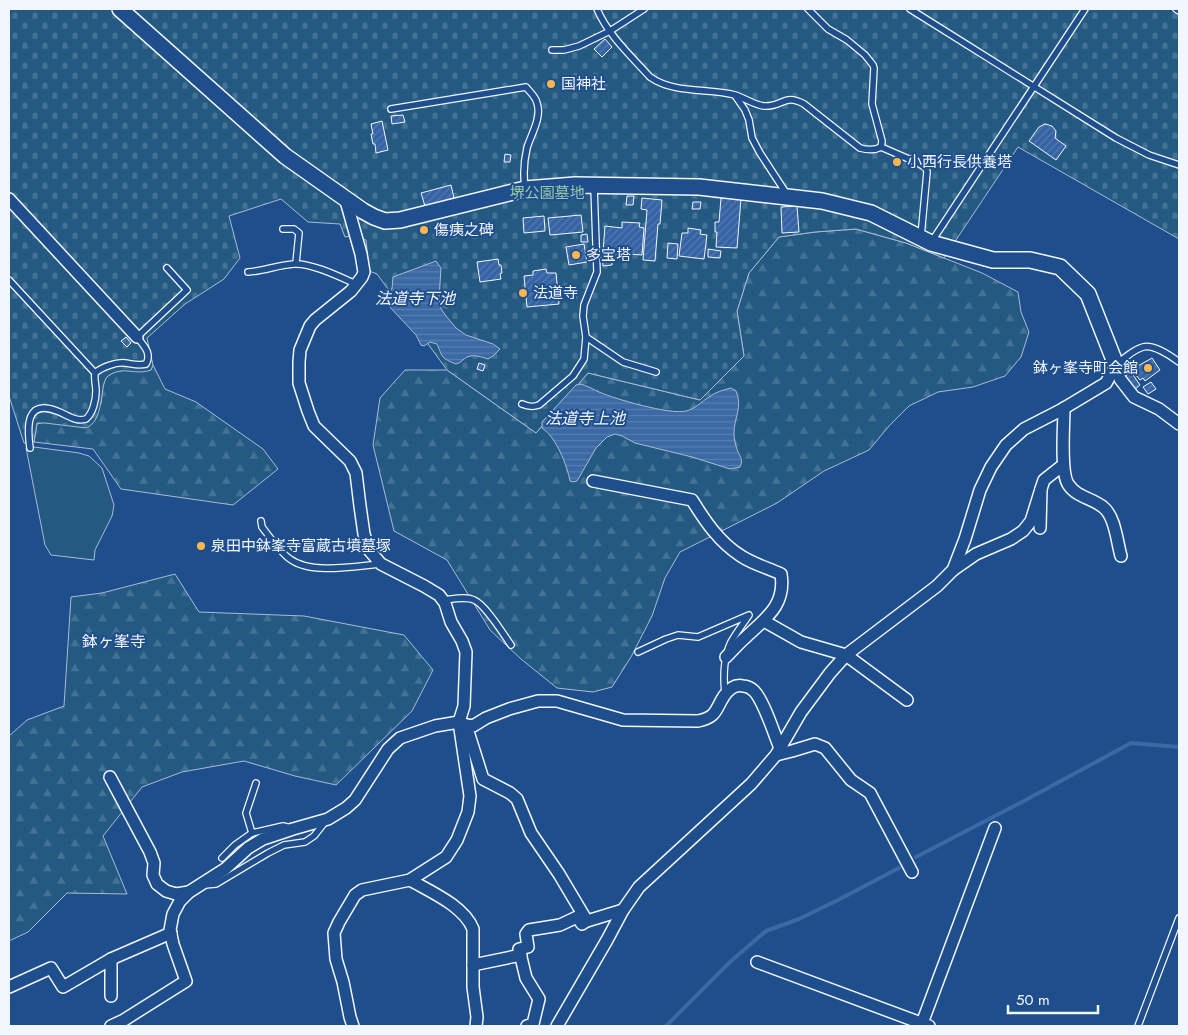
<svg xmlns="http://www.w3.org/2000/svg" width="1188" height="1035" font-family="Jost,'Noto Sans JP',sans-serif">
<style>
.green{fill:#245a82;stroke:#a8bbd7}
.forest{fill:url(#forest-firs);stroke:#a8bbd7}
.cemetery{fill:url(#cemetery-stones);stroke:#a8bbd7}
.water{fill:url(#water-rules);stroke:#a8bbd7}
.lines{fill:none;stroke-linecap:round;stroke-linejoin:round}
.stream{stroke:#3b69a3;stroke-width:4}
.building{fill:url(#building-hatch);stroke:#f2f6ff}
.lane-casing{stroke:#f2f6ff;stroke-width:8}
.street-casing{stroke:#f2f6ff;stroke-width:14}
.secondary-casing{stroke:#f2f6ff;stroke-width:18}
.lane{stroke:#1f4e8c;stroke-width:5.5}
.street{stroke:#1f4e8c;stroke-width:11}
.secondary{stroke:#1f4e8c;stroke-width:15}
.poi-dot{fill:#ffb74d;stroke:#1f4e8c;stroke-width:2}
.labels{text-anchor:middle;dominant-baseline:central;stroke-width:4;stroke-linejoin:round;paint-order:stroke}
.poi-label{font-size:15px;fill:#f2f6ff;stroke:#1f4e8c;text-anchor:start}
.park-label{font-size:15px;fill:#97c8a6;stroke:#1f4e8c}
.water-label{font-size:16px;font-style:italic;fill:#f2f6ff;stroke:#1f4e8c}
.neighbourhood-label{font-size:16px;fill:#f2f6ff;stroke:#1f4e8c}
</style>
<defs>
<pattern id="forest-firs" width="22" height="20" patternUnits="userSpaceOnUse" patternTransform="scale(1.25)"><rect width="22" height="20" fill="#245a82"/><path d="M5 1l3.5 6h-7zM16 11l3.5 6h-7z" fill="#447295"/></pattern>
<pattern id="cemetery-stones" width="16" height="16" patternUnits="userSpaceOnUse" patternTransform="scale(1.25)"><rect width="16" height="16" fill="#245a82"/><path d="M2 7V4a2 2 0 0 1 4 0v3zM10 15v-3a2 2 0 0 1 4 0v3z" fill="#447295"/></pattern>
<pattern id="water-rules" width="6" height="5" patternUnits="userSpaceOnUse" patternTransform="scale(1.25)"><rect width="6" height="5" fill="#3b69a3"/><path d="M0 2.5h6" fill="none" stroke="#587fb1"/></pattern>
<pattern id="building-hatch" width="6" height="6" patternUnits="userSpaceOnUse" patternTransform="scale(1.25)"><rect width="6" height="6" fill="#3563a3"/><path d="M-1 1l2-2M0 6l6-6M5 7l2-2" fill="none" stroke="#537ab1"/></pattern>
</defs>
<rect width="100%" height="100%" fill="#1f4e8c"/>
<polygon class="green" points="34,447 79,453 89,456 102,468 114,505 112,516 95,550 94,560 51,555 45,545 26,448"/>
<g class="forest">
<polygon points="856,229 906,243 982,273 1018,292 1021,312 1029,332 1021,357 1005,376 973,387 938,392 909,406 889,426 869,450 824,471 777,503 680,552 665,578 652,616 631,657 612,687 593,692 557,688 521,659 490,630 447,560 394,531 373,445 380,398 405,370 447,370 536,433 588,373 700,400 744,356 737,311 749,273 779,237 815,232"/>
<path d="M153,365L165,389L196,402L263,449L278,469L233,505L121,489L93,449L34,442L37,424L45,422L101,404C102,397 102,386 105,380C111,367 139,370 151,370Z"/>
<polygon points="175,574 199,612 304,616 404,635 433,670 412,711 336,785 295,776 244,761 182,772 142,787 103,836 127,894 67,893 28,932 9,941 9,736 27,720 64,706 71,597 102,593"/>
</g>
<path class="cemetery" d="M9,9H1179V239L1018,147L944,258L906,243L856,229L815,232L779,237L749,273L737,311L744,356L700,400L588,373L536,433L447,370L377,274L369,271L366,240L352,236L345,237L340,224L308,222L281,199L229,216L240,258L224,279L185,304L147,338L153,365L151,370C135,376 124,365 108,376C100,382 104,413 92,424C90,426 88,427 86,428L45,423H37L34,442L24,443L9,396Z"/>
<g class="water">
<path d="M436,261L441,268L439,299L441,309L446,316L456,328L466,335L493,344L500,349L493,356L488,359C481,357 474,354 467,357C463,359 461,363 456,364C441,358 443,358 437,344L430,342L424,346L421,345L416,335L386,303V290L392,289L393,277Z"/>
<path d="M581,384C587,386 593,389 599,392C615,399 670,415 686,411C695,409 701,402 709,397C716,392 723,390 731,388L736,391C743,408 734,417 734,433C734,438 735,444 737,449C739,456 744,459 740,467L730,469L692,457L635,443L622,436L615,434L607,437L596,448L577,481L573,482L570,481C567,465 556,437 542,428V422L576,385Z"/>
</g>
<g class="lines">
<g class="stream">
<polyline points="916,857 1022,802 1131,743 1179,747"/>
<polyline points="666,1026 730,962 766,931 799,919 838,900 899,868"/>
</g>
</g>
<g class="building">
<polygon points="605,39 612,47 602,57 594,49"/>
<polygon points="403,115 405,122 392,124 391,116"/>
<polygon points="382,121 388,150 376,153 375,144 373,144 371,134 373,134 371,124"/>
<polygon points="1045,124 1052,126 1056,131 1055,138 1066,146 1056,160 1029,141 1039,127"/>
<polygon points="505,154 511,155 510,162 504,162"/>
<polygon points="451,185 454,198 425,206 421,193"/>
<polygon points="627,196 634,196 633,205 626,205"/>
<polygon points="642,198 662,200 660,224 658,224 655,261 643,260 647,210 641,209"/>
<polygon points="721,198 741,199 737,248 716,247 717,232 715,232 715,222 719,222"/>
<polygon points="693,202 701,202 700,209 692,209"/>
<polygon points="797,206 799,232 782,233 781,207"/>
<polygon points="581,215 583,232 550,235 548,218"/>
<polygon points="544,216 545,231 524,233 523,218"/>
<polygon points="622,222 640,223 639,227 644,228 642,255 603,252 605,226 622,228"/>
<polygon points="688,228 701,230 700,234 707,235 704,259 679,256 682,233 688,233"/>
<polygon points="587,234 588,242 581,242 581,235"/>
<polygon points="668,243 678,244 677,259 667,258"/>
<polygon points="584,244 587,262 569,265 566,247"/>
<polygon points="708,249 721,251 720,258 708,257"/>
<polygon points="602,254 612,254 612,265 603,266"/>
<polygon points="498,259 499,265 501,265 502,273 500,274 501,279 480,282 477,262"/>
<polygon points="546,269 547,273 556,273 559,304 527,307 524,276 533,275 533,271"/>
<polygon points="126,337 131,343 127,347 121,341"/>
<polygon points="1152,358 1160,370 1145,381 1143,378 1140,380 1135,374 1139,372 1136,367"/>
<polygon points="479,363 485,365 483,371 477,369"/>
<polygon points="1131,372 1140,385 1134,390 1124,377"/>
<polygon points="1151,382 1156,389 1148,394 1143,387"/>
</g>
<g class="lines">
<defs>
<g id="lane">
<path d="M597,9C608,35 631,56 650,77C674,94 708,88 735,95C745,98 754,105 764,106C783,107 784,93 804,104L860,148C867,150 874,151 881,147L918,163L926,168L927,172L921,236"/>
<polyline points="808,9 828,29 847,40 865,55 873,65 874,68 872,104 882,141 881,147"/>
<polyline points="910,9 1116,138 1149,155 1179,165"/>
<polyline points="1176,9 1179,11"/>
<polyline points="552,50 564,50 579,46 610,31 644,9"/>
<polyline points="736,97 745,110 749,120 752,138 760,153 788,196"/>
<path d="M391,109L526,87C530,92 536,97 537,103C542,118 531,134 527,148C524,161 523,174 525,187"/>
<polyline points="594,187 597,272 584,305 583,316 586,337 623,362 656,372"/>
<polyline points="283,229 294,229 299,233 296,263"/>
<polyline points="932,241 1085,9"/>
<path d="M248,272C264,271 278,265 294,264C312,263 340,277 356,284"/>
<polyline points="9,280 95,373"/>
<path d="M1116,365C1124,358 1133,350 1143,347C1153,344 1171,356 1179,362"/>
<path d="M522,404C529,407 533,407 539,405L573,376L584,359L586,337"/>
<path d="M30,448C27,426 26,399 57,411C68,415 75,422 86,419C93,413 96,400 96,391C96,385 94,379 95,373C102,367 116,362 125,363C133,364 138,366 146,364C152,353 144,346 137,337L187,290L167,268"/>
<path d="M261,521L262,527C269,536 281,553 290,559C311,575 356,566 381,564"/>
<path d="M443,600C453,599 466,596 474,600C485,604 504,635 511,645"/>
<path d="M638,652L666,639L678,635L698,637L749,615C743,624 736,633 731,642C724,657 723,676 725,693"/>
<polyline points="252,833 246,813 256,783"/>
<polyline points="222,858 235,845 252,833 283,826 291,828"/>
<polyline points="204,885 216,884 268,853 284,845 305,842 314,836 325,822"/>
<polyline points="1138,1026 1179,918"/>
</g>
<g id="street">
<polyline points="9,199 137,337"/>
<polyline points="346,201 361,254 364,272 362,277 351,291 315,320 310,326 300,350 299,362 299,383 308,411 314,426 350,461 356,473 360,506 364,534 369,550 381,564 424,586 439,595 445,603 451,622 462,641 466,652 464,706 459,722 470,796 468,812 457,840 446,857 410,880 362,890 355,895 339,922 334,933 336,959 343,982 350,1017 353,1026"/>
<polyline points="1116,365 1120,379 1134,397 1159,409 1179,424"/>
<path d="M1064,408C1064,425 1060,471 1068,484C1076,497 1092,498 1103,507C1115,516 1117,542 1121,556"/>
<path d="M593,481L692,500C705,521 719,542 741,556C753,564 768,568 781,574C786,605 766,618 746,637C739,643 733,650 726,657"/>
<polyline points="1040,528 1041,489 1044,480 1063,465"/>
<polyline points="953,570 976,554 1011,539 1023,531 1031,521 1041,489"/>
<polyline points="764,621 801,642 846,655 907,700"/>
<polyline points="466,725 483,779 510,793 517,799 531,833 559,874 587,921 623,910"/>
<polyline points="776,755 792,751 815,744 825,748 851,780 870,793 912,872"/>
<polyline points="110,777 150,852 154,863 153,875 157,884 166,891 176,894 189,892"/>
<path d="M410,880C431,892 464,906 473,929V987L477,1017L476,1026"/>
<polyline points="111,959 111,996"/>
<polyline points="757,962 929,1026"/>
<polyline points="473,965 521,955"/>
<polyline points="9,987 51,968 63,987 111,959 171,933"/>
<path d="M111,1026L124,1020L186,981L173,944L170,930L173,914L180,901L189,892L225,869L248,848L263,839L293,829L328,819L346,808L355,800L388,749L400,738L435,726L459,722L466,725L473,726L486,718L509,709L538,701H557L623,720L698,721C717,717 715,710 724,696C729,689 735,684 743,686C747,686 751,688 754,691C764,701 774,734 780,748"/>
<polyline points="527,1026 533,1024 539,999 526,978 519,949 528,947 526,934 529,930 560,925 577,917 582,924 585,922"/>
<polyline points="557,1026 607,940 623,910 639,887 751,784 776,755 801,712 830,673 846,655 937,586 953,570 965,539 980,490 991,467 1006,445 1024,429 1061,410 1106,383 1116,365"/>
<polyline points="921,1026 995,828"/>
</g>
<polyline id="secondary" points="120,9 285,156 363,211 374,217 385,221 400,220 525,189 575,185 699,187 822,201 871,213 931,243 993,260 1030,260 1060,267 1088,294 1116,365"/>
</defs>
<use href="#lane" class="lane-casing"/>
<use href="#street" class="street-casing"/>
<use href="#secondary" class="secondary-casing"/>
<use href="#lane" class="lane"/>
<use href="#street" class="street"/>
<use href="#secondary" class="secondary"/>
</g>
<g class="poi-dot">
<circle cx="551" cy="84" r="5"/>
<circle cx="897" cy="162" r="5"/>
<circle cx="424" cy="230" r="5"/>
<circle cx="576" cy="255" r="5"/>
<circle cx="523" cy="293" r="5"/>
<circle cx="1148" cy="368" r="5"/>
<circle cx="201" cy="546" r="5"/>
</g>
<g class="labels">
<g class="poi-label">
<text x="561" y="84">国神社</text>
<text x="907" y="162">小西行長供養塔</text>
<text x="434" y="230">傷痍之碑</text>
<text x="586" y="255">多宝塔</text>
<text x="533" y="293">法道寺</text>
<text x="1138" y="368" text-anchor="end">鉢ヶ峯寺町会館</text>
<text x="211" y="546">泉田中鉢峯寺富蔵古墳墓塚</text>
</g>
<g class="park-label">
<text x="547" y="193">堺公園墓地</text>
</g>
<g class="water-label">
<text x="415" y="298">法道寺下池</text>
<text x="585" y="418">法道寺上池</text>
</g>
<g class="neighbourhood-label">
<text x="114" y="641">鉢ヶ峯寺</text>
</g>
</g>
<rect width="1188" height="1035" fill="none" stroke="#f2f6ff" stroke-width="20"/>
<path d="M1008 1005v8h90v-8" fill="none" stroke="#f2f6ff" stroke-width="2.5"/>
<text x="1016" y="1005" font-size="15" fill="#f2f6ff" stroke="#1f4e8c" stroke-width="4" paint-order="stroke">50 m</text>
</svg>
